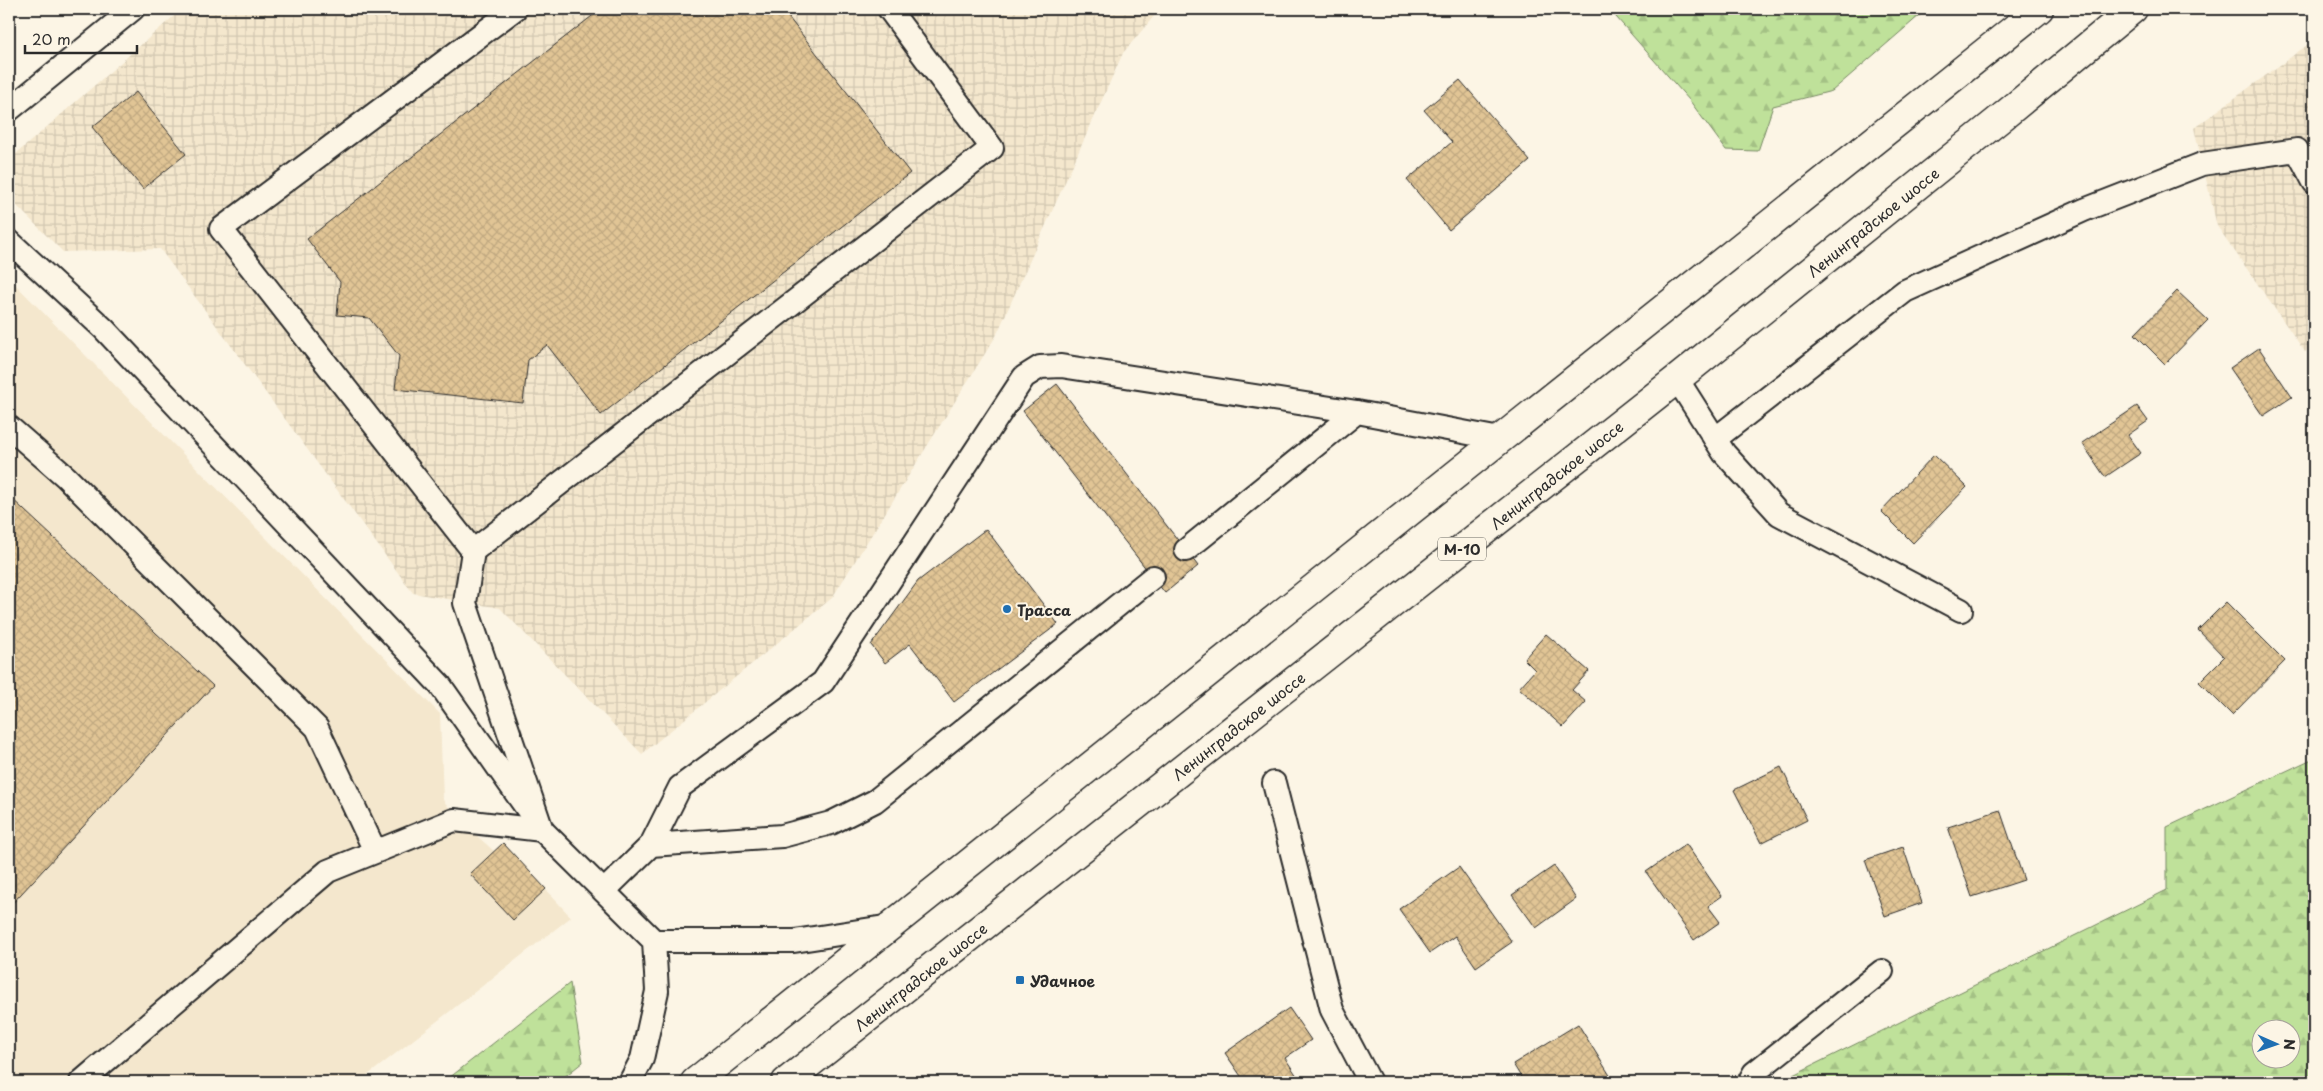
<svg xmlns="http://www.w3.org/2000/svg" width="2323" height="1091" font-family="'Playpen Sans',sans-serif">
<style>
.built{fill:#f4e7cd}
.industrial{fill:url(#industrial-grid)}
.forest{fill:url(#forest-firs);stroke:#758662;fill-rule:evenodd}
.building{fill:url(#building-cross-hatch);stroke:#2b2b2b}
.lines{fill:none;stroke-linecap:round;stroke-linejoin:round}
.lane-casing{stroke:#2b2b2b;stroke-width:26}
.highway-casing{stroke:#2b2b2b;stroke-width:31}
.lane{stroke:#fcf5e5;stroke-width:22}
.highway{stroke:#fcf5e5;stroke-width:28}
.poi-dot{fill:#1f6fb2;stroke:#fcf5e5;stroke-width:2}
.labels{text-anchor:middle;dominant-baseline:central;stroke-width:4;stroke-linejoin:round;paint-order:stroke}
.shield{fill:#fcf5e5;stroke:#6a6863;stroke-width:1}
.shield-label{font-size:14px;font-weight:bold;fill:#2b2b2b}
.street-label{font-size:15px;fill:#2b2b2b;stroke:#fcf5e5}
.poi-label{font-size:15px;font-weight:bold;fill:#2b2b2b;stroke:#fcf5e5;text-anchor:start}
</style>
<defs>
<pattern id="industrial-grid" width="8" height="8" patternUnits="userSpaceOnUse" patternTransform="scale(1.25)"><rect width="8" height="8" fill="#f4e7cd"/><path d="M0 4h8M4 0v8" fill="none" stroke="#d1c6b0"/></pattern>
<pattern id="forest-firs" width="22" height="20" patternUnits="userSpaceOnUse" patternTransform="scale(1.25)"><rect width="22" height="20" fill="#bfe19a"/><path d="M5 1l3.5 6h-7zM16 11l3.5 6h-7z" fill="#a4c185"/></pattern>
<pattern id="building-cross-hatch" width="8" height="8" patternUnits="userSpaceOnUse" patternTransform="scale(1.25)"><rect width="8" height="8" fill="#e1c595"/><path d="M0 0l8 8M0 8l8-8" fill="none" stroke="#c1a981"/></pattern>
</defs>
<rect width="100%" height="100%" fill="#fcf5e5"/>
<filter id="ink" filterUnits="userSpaceOnUse"><feTurbulence type="fractalNoise" baseFrequency=".02" numOctaves="2"/><feDisplacementMap in="SourceGraphic" scale="10" xChannelSelector="R" yChannelSelector="G"/><feConvolveMatrix kernelMatrix="1 2 1 2 8 2 1 2 1" color-interpolation-filters="sRGB"/></filter>
<g filter="url(#ink)">
<polygon class="built" points="9,278 440,714 443,800 459,820 494,851 503,843 571,917 359,1082 9,1082"/>
<g class="industrial">
<polygon points="182,9 1160,9 1123,53 996,336 832,598 642,754 500,608 413,593 160,249 63,252 9,198 9,160"/>
<polygon points="2314,40 2314,345 2305,352 2217,226 2194,128"/>
</g>
<g class="forest">
<polygon points="1609,9 1927,9 1832,91 1773,106 1758,151 1726,150 1690,101"/>
<path d="M2314,758V1082H1790L1793,1075L2167,890V827ZM2260,1028H2290V1058H2260Z"/>
<polygon points="570,983 583,1062 558,1082 444,1082"/>
</g>
<g class="building">
<polygon points="601,9 782,9 910,173 601,415 547,345 528,360 523,403 395,389 399,356 369,318 337,315 340,282 307,239"/>
<polygon points="1460,80 1530,161 1449,230 1407,180 1452,142 1424,110"/>
<polygon points="136,92 186,154 143,189 92,127"/>
<polygon points="2177,291 2208,320 2165,364 2135,334"/>
<polygon points="2259,348 2292,397 2263,416 2230,368"/>
<polygon points="1057,384 1198,566 1165,593 1023,411"/>
<polygon points="2137,406 2148,421 2128,435 2141,453 2105,477 2082,443"/>
<polygon points="1934,455 1967,487 1913,543 1881,511"/>
<polygon points="9,496 213,686 9,907"/>
<polygon points="986,529 1058,624 954,702 910,644 885,663 871,645 918,581"/>
<polygon points="2226,602 2285,661 2232,715 2199,682 2224,657 2198,630"/>
<polygon points="1546,634 1589,671 1572,690 1586,702 1563,727 1519,688 1535,670 1524,659"/>
<polygon points="1781,767 1807,820 1761,843 1734,790"/>
<polygon points="2000,810 2024,880 1972,897 1948,827"/>
<polygon points="503,843 546,889 513,920 470,874"/>
<polygon points="1686,844 1722,896 1708,906 1720,922 1694,940 1646,872"/>
<polygon points="1903,847 1922,903 1885,916 1865,860"/>
<polygon points="1554,866 1576,899 1536,928 1512,895"/>
<polygon points="1459,867 1512,942 1476,967 1455,936 1430,953 1399,909"/>
<polygon points="1289,1008 1311,1040 1285,1058 1299,1079 1295,1082 1245,1082 1225,1053"/>
<polygon points="1578,1024 1614,1082 1524,1082 1513,1064"/>
</g>
<g class="lines">
<defs>
<g id="lane">
<polyline points="9,110 133,9"/>
<polyline points="9,241 104,329 440,685 542,830 654,941 657,991 642,1059 630,1082"/>
<polyline points="1677,379 1724,453 1779,514 1961,610"/>
<polyline points="9,427 66,477 317,728 375,851"/>
<polyline points="1715,439 1905,291 2084,210 2202,164 2297,150 2314,182"/>
<polyline points="1186,550 1357,412 1500,439"/>
<polyline points="473,551 221,229 515,9"/>
<polyline points="1274,783 1332,1010 1370,1082"/>
<polyline points="542,830 465,603 473,551 992,148 889,9"/>
<polyline points="651,845 680,787 823,682 1024,377 1040,367 1061,366 1357,412"/>
<polyline points="604,891 651,845 782,836 831,823 875,801 1153,577"/>
<polyline points="654,941 794,941 891,926"/>
<polyline points="81,1082 328,871 454,820 542,830"/>
<polyline points="1749,1082 1754,1073 1882,971"/>
</g>
<g id="highway">
<polyline points="695,1082 2039,9"/>
<path id="s1" d="M786,1082L1677,379L2001,118L2133,9"/>
</g>
</defs>
<use href="#lane" class="lane-casing"/>
<use href="#highway" class="highway-casing"/>
<use href="#lane" class="lane"/>
<use href="#highway" class="highway"/>
</g>
</g>
<g class="poi-dot">
<circle cx="1007" cy="609" r="5"/>
<rect x="1015" y="975" width="10" height="10" rx="2.5"/>
</g>
<g class="labels">
<rect class="shield" x="1438" y="537.5" width="48" height="23" rx="4"/>
<g class="shield-label">
<text x="1462" y="549">М-10</text>
</g>
<g class="street-label">
<text stroke="none"><textPath href="#s1" startOffset="1386">Ленинградское шоссе</textPath></text>
<text stroke="none"><textPath href="#s1" startOffset="981">Ленинградское шоссе</textPath></text>
<text stroke="none"><textPath href="#s1" startOffset="576">Ленинградское шоссе</textPath></text>
<text stroke="none"><textPath href="#s1" startOffset="171">Ленинградское шоссе</textPath></text>
</g>
<g class="poi-label">
<text x="1017" y="609">Трасса</text>
<text x="1030" y="980">Удачное</text>
</g>
</g>
<rect width="2323" height="1091" fill="none" stroke="#fcf5e5" stroke-width="30"/>
<rect x="15" y="15" width="2293" height="1061" fill="none" stroke="#2b2b2b" stroke-width="2" filter="url(#ink)"/>
<g transform="translate(2276 1044) rotate(92)"><circle r="24" fill="#fcf5e5" stroke="#a8a49b"/>
<path d="M0-4L9 19L0 12L-9 19Z" fill="#1f6fb2"/>
<text y="-8" font-size="14" font-weight="bold" text-anchor="middle" fill="#2b2b2b">N</text>
</g>
<path d="M25 45v8h112v-8" fill="none" stroke="#2b2b2b" stroke-width="2.5"/>
<text x="32" y="45" font-size="15" fill="#2b2b2b" stroke="#fcf5e5" stroke-width="4" paint-order="stroke">20 m</text>
</svg>
